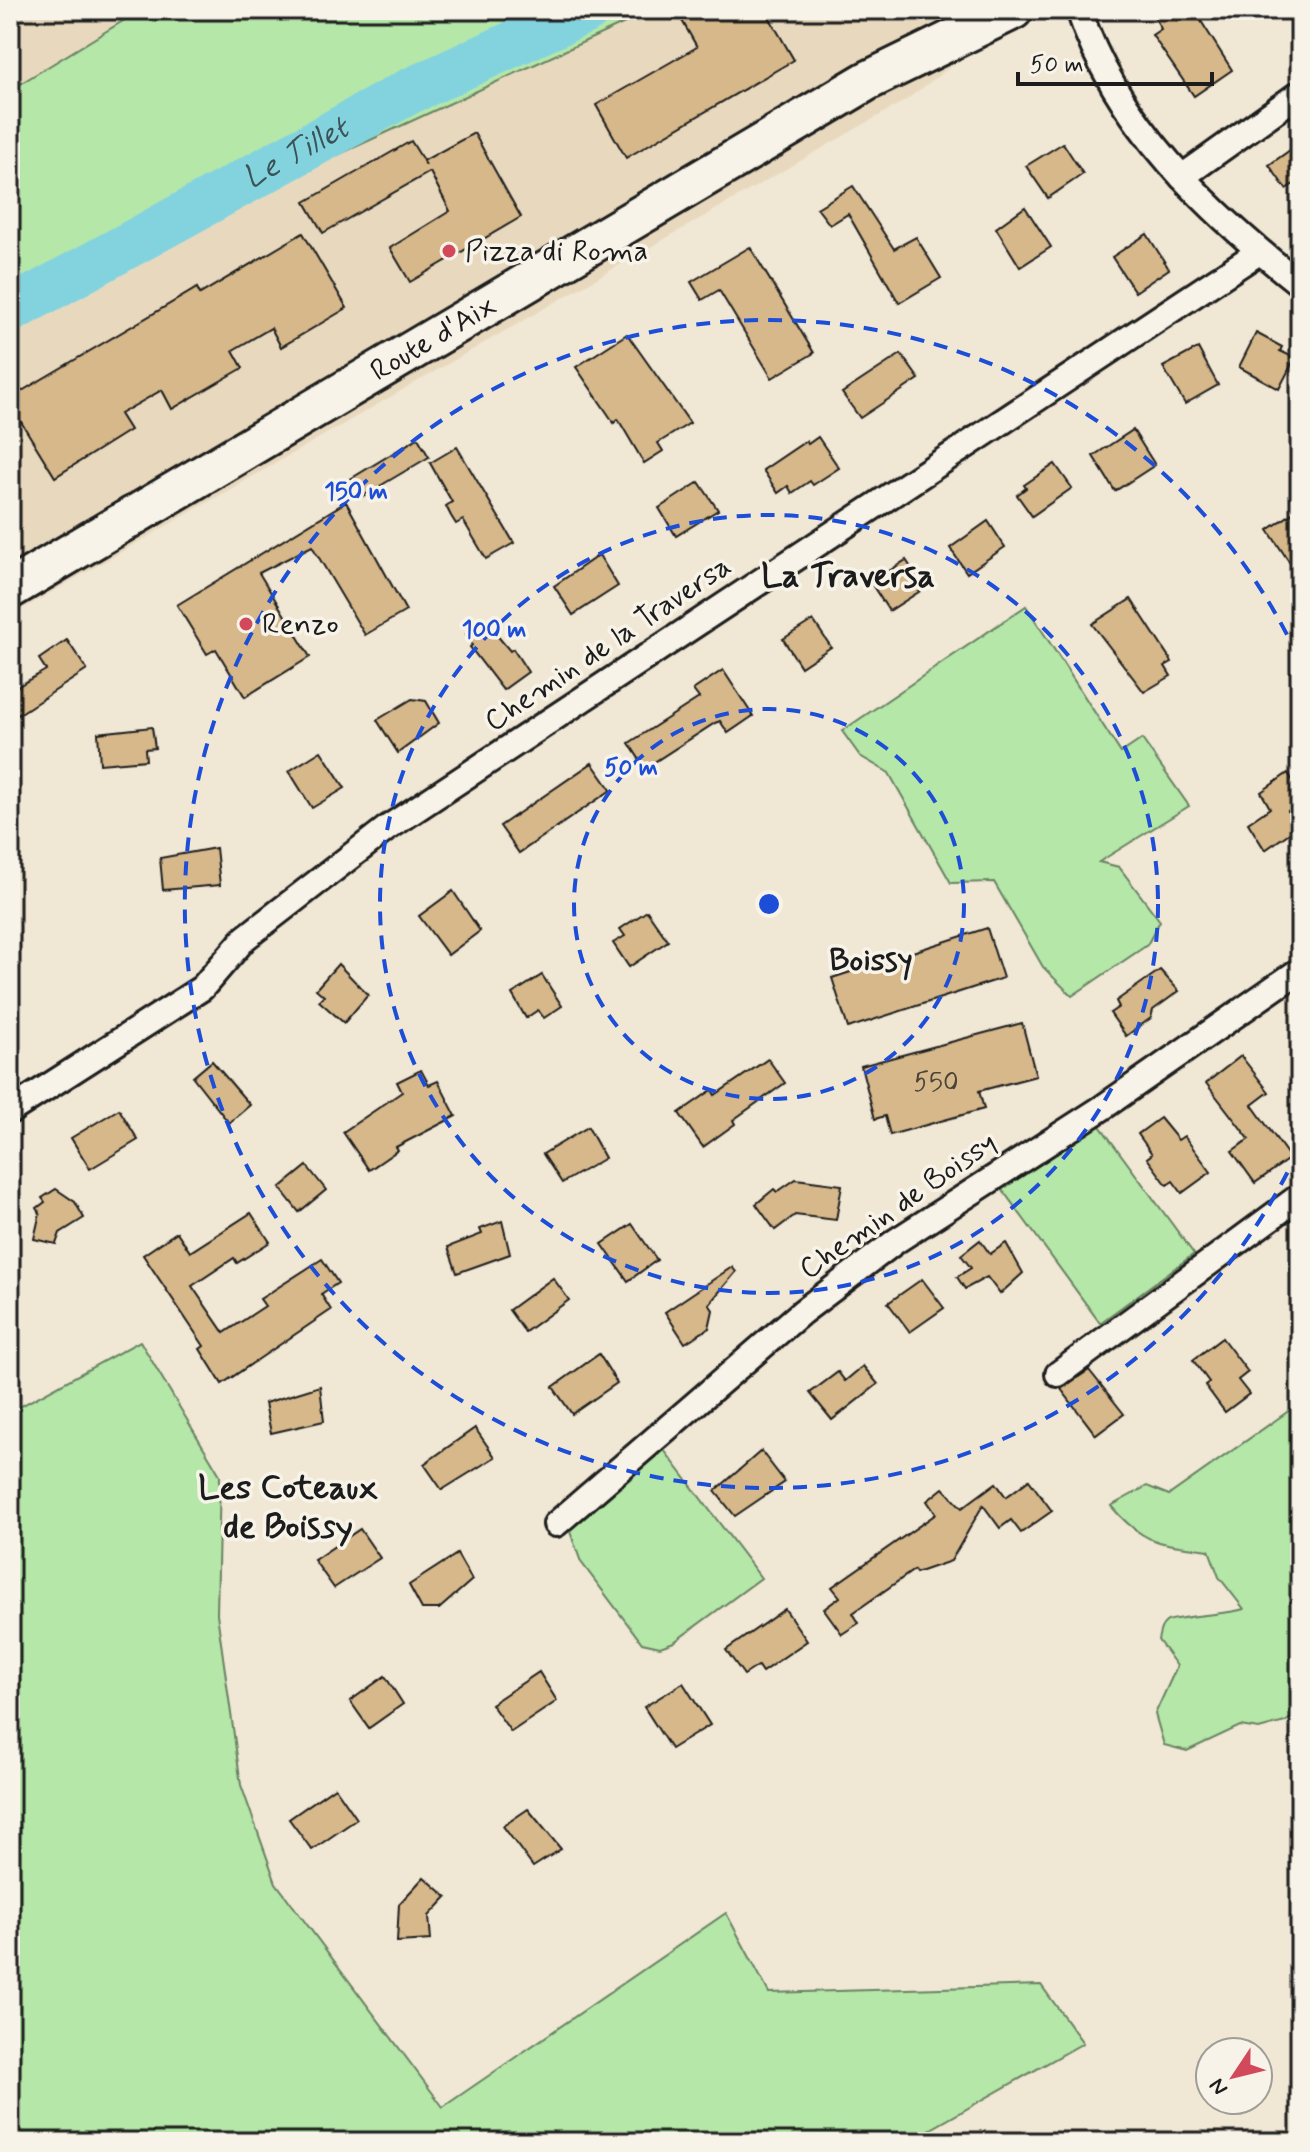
<svg xmlns="http://www.w3.org/2000/svg" width="1310" height="2152" font-family="Mynerve,sans-serif">
<style>
.built{fill:#e8d9be}
.green{fill:#b5e7a8;stroke:#688262;stroke-width:2}
.lines{fill:none;stroke-linecap:round;stroke-linejoin:round}
.river{stroke:#83d3df;stroke-width:46}
.building{fill:#d6b88a;stroke:#1c1c1c;stroke-width:2}
.minor-casing{stroke:#1c1c1c;stroke-width:30}
.primary-casing{stroke:#1c1c1c;stroke-width:44}
.minor{stroke:#f7f3e8;stroke-width:24}
.primary{stroke:#f7f3e8;stroke-width:38}
.ring{fill:none;stroke:#1d4ed8;stroke-width:4;stroke-dasharray:14 10}
.poi-dot{fill:#d1495b;stroke:#f7f3e8;stroke-width:3}
.labels{text-anchor:middle;dominant-baseline:central;stroke-width:7;stroke-linejoin:round;paint-order:stroke}
.number-label{font-size:26px;fill:#4a4338}
.poi-label{font-size:30px;fill:#1c1c1c;stroke:#f7f3e8;text-anchor:start}
.street-label{font-size:30px;fill:#1c1c1c;stroke:#f7f3e8}
.water-label{font-size:32px;font-style:italic;fill:#3b5356;stroke:#f7f3e8}
.neighbourhood-label{font-size:32px;font-weight:bold;fill:#1c1c1c;stroke:#f7f3e8}
.quarter-label{font-size:34px;font-weight:bold;fill:#1c1c1c;stroke:#f7f3e8}
.centre{fill:#1d4ed8;stroke:#f7f3e8;stroke-width:4}
.ring-label{font-size:24px;text-anchor:middle;font-weight:bold;fill:#1d4ed8;stroke:#f7f3e8;stroke-width:7;stroke-linejoin:round;paint-order:stroke}
</style>
<rect width="100%" height="100%" fill="#f0e7d5"/>
<filter id="ink" filterUnits="userSpaceOnUse"><feTurbulence type="fractalNoise" baseFrequency=".0125" numOctaves="2"/><feDisplacementMap in="SourceGraphic" scale="16" xChannelSelector="R" yChannelSelector="G"/><feConvolveMatrix kernelMatrix="1 2 1 2 8 2 1 2 1" color-interpolation-filters="sRGB"/></filter>
<g filter="url(#ink)">
<g class="built">
<polygon points="10,10 141,10 10,90"/>
<polygon points="653,10 1026,10 906,100 10,616 10,320 290,177"/>
</g>
<g class="green">
<polygon points="141,10 653,10 290,177 10,320 10,90"/>
<polygon points="1026,606 1121,753 1142,739 1189,806 1099,862 1119,867 1160,921 1147,945 1072,996 1043,967 994,882 951,883 889,773 860,756 842,731"/>
<polygon points="1095,1119 1194,1254 1100,1323 1001,1188"/>
<polygon points="140,1341 220,1475 217,1614 241,1785 276,1883 443,2107 726,1913 769,1993 1041,1985 1083,2043 908,2142 10,2142 10,1412"/>
<path d="M1300,1403V1712L1285,1722L1259,1729L1240,1726L1187,1751L1164,1745L1155,1714L1177,1666L1158,1640C1160,1632 1160,1627 1166,1622C1173,1617 1229,1614 1244,1609L1219,1577L1209,1550C1160,1543 1145,1546 1111,1506L1147,1486L1169,1495Z"/>
<polygon points="661,1446 761,1578 674,1642 660,1647 642,1643 581,1562 569,1529 597,1499"/>
</g>
<g class="lines">
<path class="river" id="s1" d="M10,310L410,91L587,10"/>
</g>
<g class="building">
<polygon points="676,10 765,10 794,60 626,158 596,105 697,47"/>
<polygon points="1151,10 1194,10 1232,70 1194,96 1152,35 1161,29"/>
<polygon points="474,133 521,217 410,282 390,248 450,211 430,172 323,233 305,202 411,141 426,165 423,161"/>
<polygon points="1063,143 1083,174 1048,198 1026,166"/>
<polygon points="1300,143 1300,180 1286,189 1269,165"/>
<polygon points="853,186 894,249 916,237 941,278 899,303 848,214 830,225 817,208"/>
<polygon points="1025,207 1051,247 1020,267 996,228"/>
<polygon points="303,233 347,308 281,347 271,328 233,350 243,368 172,409 162,390 120,414 130,430 55,477 10,404 10,398 197,288 200,294"/>
<polygon points="1147,234 1169,269 1135,292 1112,257"/>
<polygon points="750,247 814,353 772,378 719,290 702,300 691,282"/>
<polygon points="1256,333 1282,347 1280,351 1295,358 1279,389 1239,367"/>
<polygon points="627,334 690,423 658,443 663,451 644,463 618,419 614,423 576,367"/>
<polygon points="1198,348 1218,385 1185,404 1163,367"/>
<polygon points="901,354 919,379 860,418 842,393"/>
<polygon points="1133,430 1155,465 1115,491 1093,456"/>
<polygon points="818,437 839,468 813,485 810,481 792,493 788,486 778,493 763,470 806,441 808,444"/>
<polygon points="418,438 429,457 358,499 347,481"/>
<polygon points="457,447 514,543 486,559 463,520 456,524 451,516 446,506 452,502 430,463"/>
<polygon points="1055,464 1072,488 1032,516 1017,495 1026,488 1024,485"/>
<polygon points="699,482 718,510 676,536 659,508"/>
<polygon points="346,502 406,611 365,635 312,546 259,573 310,657 245,697 216,649 207,654 177,605"/>
<polygon points="1300,508 1300,578 1268,530"/>
<polygon points="988,521 1005,547 967,573 950,548"/>
<polygon points="599,555 618,586 573,615 554,586"/>
<polygon points="906,560 925,588 889,611 871,583"/>
<polygon points="1131,599 1172,662 1165,666 1171,676 1144,692 1092,624"/>
<polygon points="813,620 831,647 801,667 783,639"/>
<polygon points="485,621 510,651 513,649 528,672 503,690 470,647 472,645 466,634"/>
<polygon points="67,640 87,670 10,720 10,691 46,670 39,659"/>
<polygon points="723,670 753,716 728,733 720,721 715,723 645,768 629,743 699,698 693,690"/>
<polygon points="412,699 426,701 439,723 398,753 377,720"/>
<polygon points="152,727 155,748 145,749 146,760 100,764 98,733"/>
<polygon points="321,751 345,788 312,808 289,771"/>
<polygon points="592,763 611,790 519,853 500,826"/>
<polygon points="1288,773 1300,792 1300,802 1288,811 1298,827 1265,850 1248,823 1270,808 1261,792"/>
<polygon points="216,848 220,885 163,890 160,858"/>
<polygon points="453,891 480,931 448,955 419,916"/>
<polygon points="647,911 668,941 629,967 613,943 625,936 620,929"/>
<polygon points="987,928 1003,978 848,1028 832,978"/>
<polygon points="338,964 368,995 344,1023 319,1001 324,996 316,989"/>
<polygon points="1160,970 1179,991 1153,1010 1151,1018 1126,1036 1110,1013 1119,1007 1116,1001"/>
<polygon points="542,975 562,1006 544,1018 538,1010 526,1018 512,994"/>
<polygon points="1022,1023 1036,1076 979,1091 984,1109 890,1135 885,1116 875,1119 861,1066"/>
<polygon points="1241,1056 1269,1092 1252,1105 1290,1158 1255,1183 1232,1151 1249,1139 1206,1083"/>
<polygon points="768,1059 785,1083 733,1120 735,1124 703,1147 679,1113 712,1090 715,1095"/>
<polygon points="212,1061 250,1105 229,1123 193,1077"/>
<polygon points="421,1070 429,1085 438,1081 456,1116 396,1147 398,1150 369,1170 343,1132 402,1092 397,1082"/>
<polygon points="119,1109 138,1140 90,1169 71,1138"/>
<polygon points="1160,1118 1178,1140 1184,1136 1211,1172 1182,1193 1173,1181 1167,1185 1147,1158 1152,1154 1138,1134"/>
<polygon points="588,1127 605,1158 562,1183 543,1154"/>
<polygon points="307,1166 326,1190 299,1212 280,1188"/>
<polygon points="796,1179 842,1185 836,1220 795,1215 775,1230 756,1204 774,1189 777,1192"/>
<polygon points="56,1189 75,1202 84,1218 60,1233 56,1244 34,1239 40,1213 37,1208 45,1202 42,1198"/>
<polygon points="251,1213 270,1242 237,1263 234,1258 192,1286 224,1333 265,1306 260,1299 322,1259 338,1283 321,1294 331,1310 222,1384 200,1349 204,1346 143,1255 177,1232 190,1252"/>
<polygon points="502,1221 510,1254 457,1273 448,1247 482,1234 480,1229"/>
<polygon points="632,1224 657,1260 628,1281 602,1244"/>
<polygon points="980,1240 990,1254 1006,1243 1023,1273 1000,1294 987,1277 965,1289 957,1277 971,1268 961,1255"/>
<polygon points="732,1267 736,1272 709,1304 713,1310 709,1328 685,1343 665,1312"/>
<polygon points="553,1278 569,1300 525,1332 509,1310"/>
<polygon points="922,1279 944,1308 910,1332 888,1303"/>
<polygon points="1222,1338 1248,1372 1238,1380 1249,1394 1225,1412 1205,1385 1209,1382 1193,1360"/>
<polygon points="599,1354 617,1383 572,1414 553,1387"/>
<polygon points="863,1366 878,1384 832,1420 810,1393 838,1372 845,1381"/>
<polygon points="1089,1370 1124,1414 1096,1435 1061,1389"/>
<polygon points="320,1386 324,1421 271,1433 265,1403"/>
<polygon points="475,1428 495,1457 442,1490 424,1464"/>
<polygon points="761,1451 785,1482 735,1516 715,1491"/>
<polygon points="1029,1480 1052,1511 1021,1533 1011,1520 1000,1528 983,1505 951,1561 916,1573 914,1570 853,1613 859,1623 842,1634 824,1609 840,1597 832,1587 936,1514 927,1501 943,1488 962,1508 996,1483 1006,1497"/>
<polygon points="360,1529 380,1558 334,1588 314,1560"/>
<polygon points="457,1554 472,1580 439,1609 422,1609 409,1585"/>
<polygon points="785,1609 807,1641 762,1672 758,1666 744,1675 726,1650"/>
<polygon points="539,1672 557,1701 511,1732 491,1704"/>
<polygon points="385,1676 403,1704 369,1728 350,1701"/>
<polygon points="683,1683 710,1725 671,1749 644,1707"/>
<polygon points="335,1787 357,1819 312,1850 289,1819"/>
<polygon points="528,1809 561,1849 533,1867 503,1826"/>
<polygon points="424,1877 447,1897 429,1916 431,1940 397,1942 399,1904"/>
</g>
<g class="lines">
<defs>
<g id="minor">
<path d="M1079,10C1116,124 1209,212 1300,284"/>
<polyline points="1182,177 1300,93"/>
<polyline points="10,1111 202,988 245,938 386,829 1259,252"/>
<polyline points="1058,1374 1300,1196"/>
<polyline points="556,1524 802,1312 896,1241 1102,1108 1300,970"/>
</g>
<g id="primary">
<path id="s2" d="M10,589L867,81L1013,10"/>
</g>
</defs>
<use href="#minor" class="minor-casing"/>
<use href="#primary" class="primary-casing"/>
<use href="#minor" class="minor"/>
<use href="#primary" class="primary"/>
</g>
</g>
<g class="ring">
<circle cx="769" cy="904" r="195"/>
<circle cx="769" cy="904" r="389"/>
<path d="M1298 1151A584 584 0 1 1 1298 657"/>
</g>
<g class="poi-dot">
<circle cx="449" cy="251" r="8"/>
<circle cx="246" cy="624" r="8"/>
</g>
<g class="labels">
<g class="number-label">
<text x="936" y="1083">550</text>
</g>
<g class="poi-label">
<text x="465" y="251">Pizza di Roma</text>
<text x="262" y="624">Renzo</text>
</g>
<g class="street-label">
<text stroke="none"><textPath href="#s2" startOffset="492">Route d'Aix</textPath></text>
<text transform="translate(608 644) rotate(-34)">Chemin de la Traversa</text>
<text transform="translate(898 1206) rotate(-35)">Chemin de Boissy</text>
</g>
<g class="water-label">
<text stroke="none"><textPath href="#s1" startOffset="326">Le Tillet</textPath></text>
</g>
<g class="neighbourhood-label">
<text x="871" y="961">Boissy</text>
</g>
<g class="quarter-label">
<text x="848" y="576">La Traversa</text>
<text x="288" y="1488">Les Coteaux<tspan x="288" dy="39">de Boissy</tspan></text>
</g>
</g>
<circle cx="769" cy="904" r="12" class="centre"/>
<g class="ring-label">
<text x="356" y="499">150 m</text>
<text x="494" y="637">100 m</text>
<text x="631" y="775">50 m</text>
</g>
<rect width="1310" height="2152" fill="none" stroke="#f7f3e8" stroke-width="40"/>
<rect x="20" y="20" width="1270" height="2112" fill="none" stroke="#1c1c1c" stroke-width="3" filter="url(#ink)"/>
<g transform="translate(1234 2076) rotate(235)"><circle r="38" fill="#f7f3e8" stroke="#9f9d96" stroke-width="2"/>
<path d="M0-6L14 30L0 20L-14 30Z" fill="#d1495b"/>
<text y="-12" font-size="22" font-weight="bold" text-anchor="middle" fill="#1c1c1c">N</text>
</g>
<path d="M1018 72v12h194v-12" fill="none" stroke="#1c1c1c" stroke-width="4"/>
<text x="1030" y="72" font-size="24" fill="#1c1c1c" stroke="#f7f3e8" stroke-width="6" paint-order="stroke">50 m</text>
</svg>
